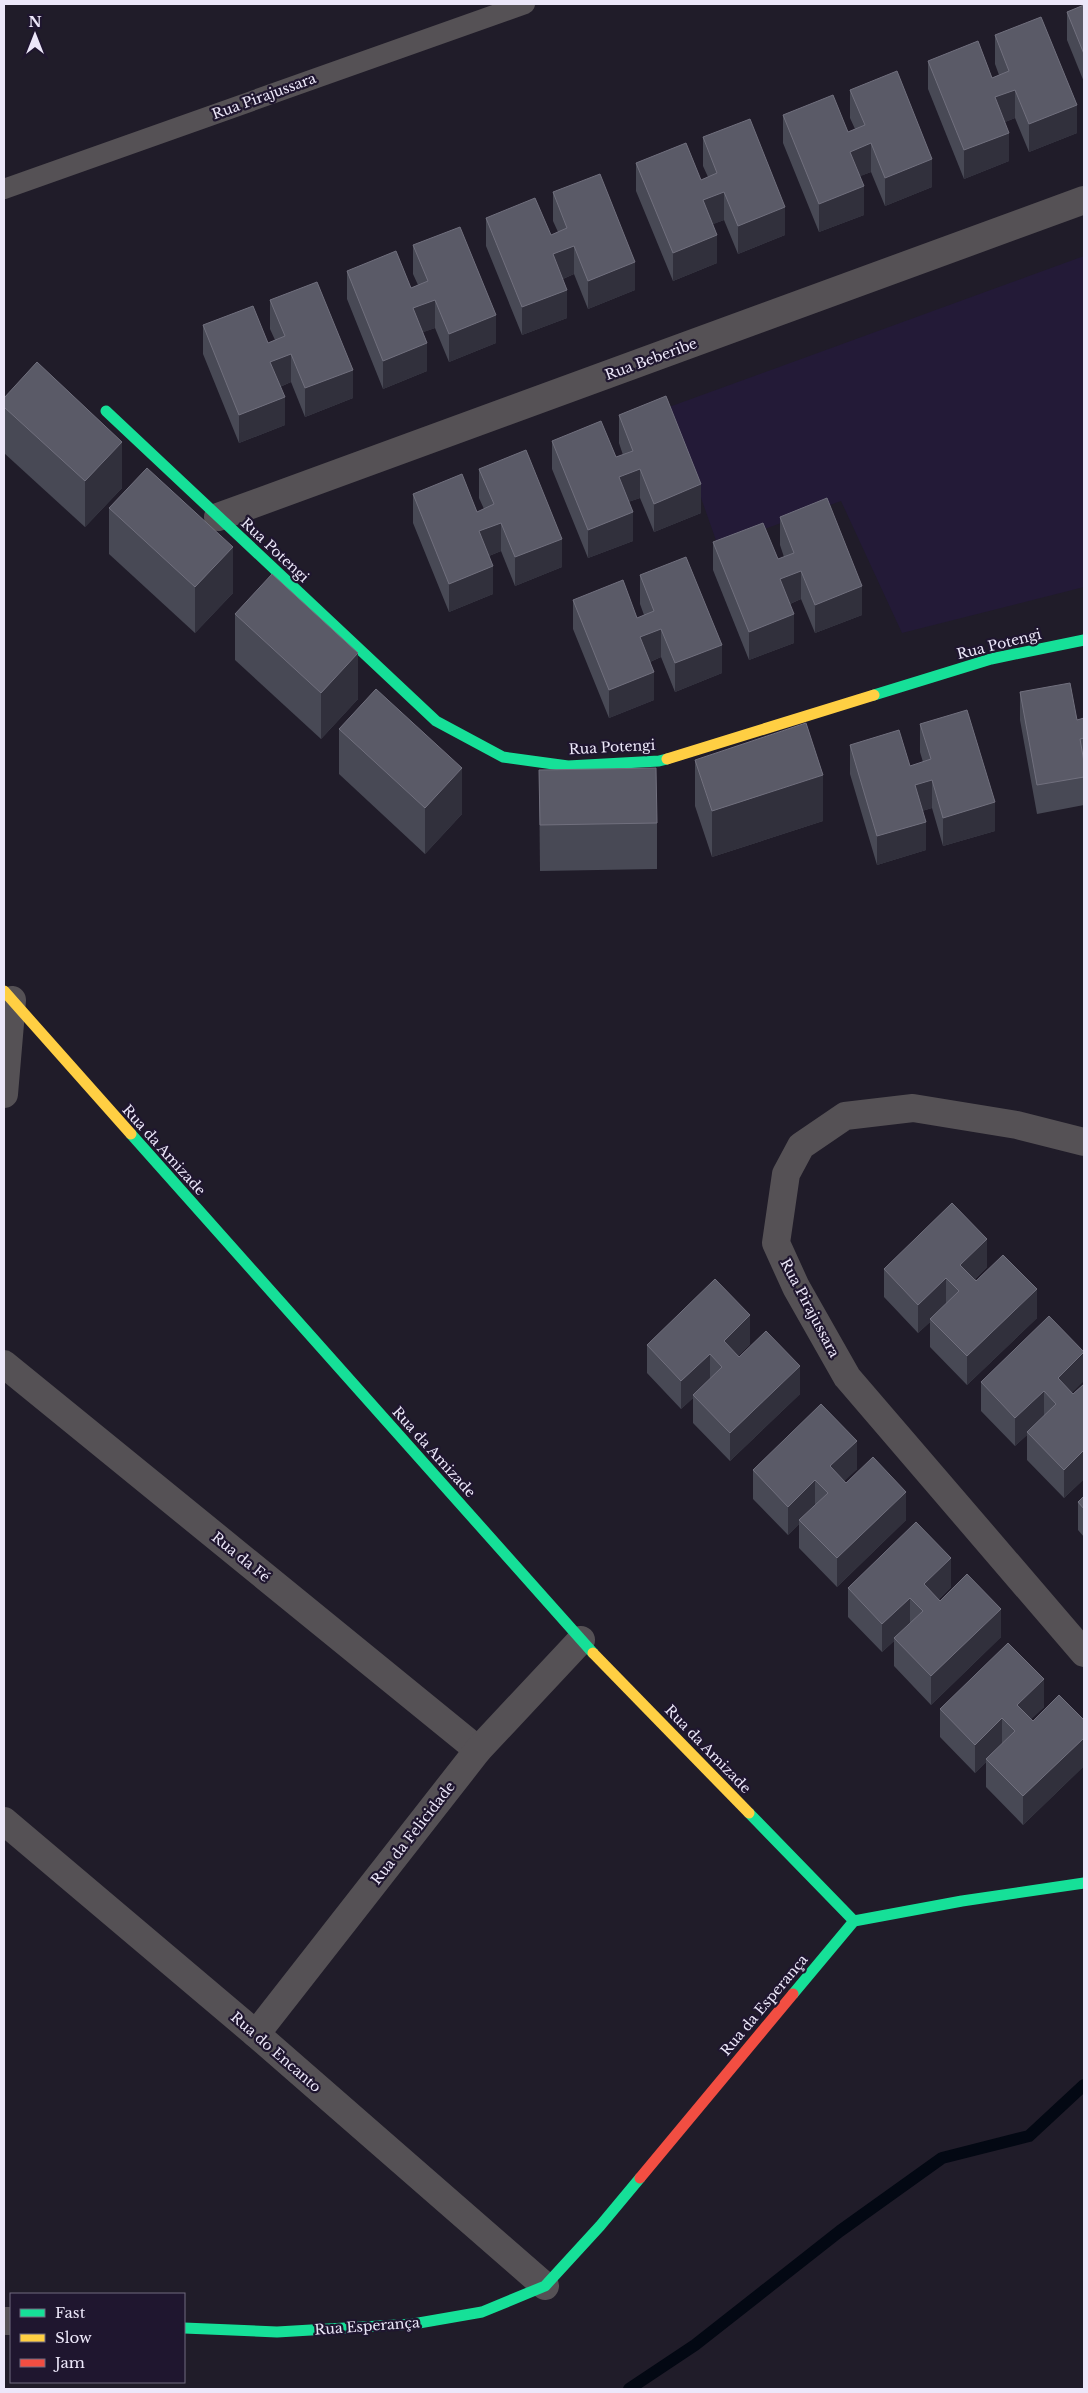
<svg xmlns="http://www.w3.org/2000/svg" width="1088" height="2393" font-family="'Libre Baskerville',serif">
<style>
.built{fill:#231a37}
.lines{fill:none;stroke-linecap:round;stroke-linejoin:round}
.stream{stroke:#030813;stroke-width:12}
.lane{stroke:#555155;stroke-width:20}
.street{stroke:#555155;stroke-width:28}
.fast{stroke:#16e098;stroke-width:11}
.slow{stroke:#ffcf43;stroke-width:11}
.jam{stroke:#f24e42;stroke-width:11}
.wall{fill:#484955}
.shaded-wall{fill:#31303c}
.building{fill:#5a5a67;stroke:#71707e}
.labels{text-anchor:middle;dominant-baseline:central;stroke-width:4.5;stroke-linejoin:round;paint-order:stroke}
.street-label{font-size:14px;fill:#ece7f9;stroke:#1f162f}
</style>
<rect width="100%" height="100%" fill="#201c29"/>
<polygon class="built" points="1084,256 1084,587 902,633 841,501 718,546 669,407"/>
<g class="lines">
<polyline class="stream" points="629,2389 695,2345 840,2231 942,2158 1029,2136 1084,2085"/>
<polyline class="lane" points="4,189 525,4"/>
<g class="street">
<polyline points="218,517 1084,200"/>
<polyline points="4,1094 12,1000"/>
<polyline points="1084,1142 1017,1125 913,1108 845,1116 801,1146 786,1174 776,1243 796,1287 847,1377 1084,1653"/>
<polyline points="4,1364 478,1750"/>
<polyline points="4,1821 256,2034 545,2286"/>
<polyline points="256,2034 478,1750 581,1640"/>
<polyline points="4,2321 11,2321"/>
</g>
<g class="fast">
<polyline points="106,411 436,721 503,757 568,766 659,761 667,759"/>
<polyline points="874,695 991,659 1084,640"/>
<polyline points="131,1134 593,1653"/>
<polyline points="749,1813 854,1921"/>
<polyline points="793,1994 854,1921 962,1901 1084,1883"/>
<polyline points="184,2328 277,2332 413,2324 482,2312 545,2286 600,2226 640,2178"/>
</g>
<g class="slow">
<polyline points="667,759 874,695"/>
<polyline points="4,991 131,1134"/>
<polyline points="593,1653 749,1813"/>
</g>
<polyline class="jam" points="640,2178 793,1994"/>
</g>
<g class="wall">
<polygon points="1084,5 1084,82 1067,40 1067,12"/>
<polygon points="995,35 1077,133 1029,152 1015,118 1005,122 1009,161 964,179 928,89 928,61 992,78 999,75 995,64"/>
<polygon points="850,90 932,187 885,206 871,172 860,176 864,215 819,232 783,143 783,115 848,132 855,129 850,118"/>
<polygon points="703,137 785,235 738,254 724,220 713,224 717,263 673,281 636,191 636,163 701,180 708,177 703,166"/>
<polygon points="553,192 635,290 588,309 574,274 563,279 567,318 522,335 486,246 486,218 551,235 558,232 553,221"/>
<polygon points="413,245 496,343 449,362 435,328 423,332 427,371 383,389 347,299 347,271 411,288 418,285 413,274"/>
<polygon points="270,300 353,398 305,417 291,382 280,387 285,425 239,443 203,354 203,325 268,343 275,340 270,329"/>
<polygon points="4,398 122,488 85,527 4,453"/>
<polygon points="619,415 701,513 654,532 640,498 628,502 633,541 588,558 552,469 552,441 616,457 623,455 619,443"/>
<polygon points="479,469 562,567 515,586 501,551 489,556 493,594 449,612 413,523 413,494 477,512 484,509 479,498"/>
<polygon points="109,508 233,593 195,633 109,554"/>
<polygon points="780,517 862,615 815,633 801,599 790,604 794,643 749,660 713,570 713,542 778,559 784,557 780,545"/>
<polygon points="640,575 722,673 675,692 661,657 650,662 654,700 609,718 573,629 573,600 637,618 644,615 640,604"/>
<polygon points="235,614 358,699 321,739 235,660"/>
<polygon points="1020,692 1077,720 1084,718 1084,805 1037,814 1020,720"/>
<polygon points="920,724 995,831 943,846 932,808 922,811 926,850 877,865 850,774 850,745 910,766 923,762 920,752"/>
<polygon points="339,729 462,814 425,854 339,774"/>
<polygon points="695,760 823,821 712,857 695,806"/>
<polygon points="539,770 657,823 657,869 540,871"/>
<polygon points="987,1267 975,1279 1037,1318 967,1385 930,1347 930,1322 918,1333 884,1297 884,1269"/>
<polygon points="750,1344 738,1356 800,1394 730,1461 693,1423 693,1398 681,1409 647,1373 647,1345"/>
<polygon points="981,1382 1072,1393 1073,1394 1084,1384 1084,1479 1064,1498 1027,1460 1027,1435 1015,1446 981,1411"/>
<polygon points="857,1469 844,1481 846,1483 906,1520 837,1587 799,1548 799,1524 788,1535 753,1499 753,1470"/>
<polygon points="1084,1496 1084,1537 1078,1530 1078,1502"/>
<polygon points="951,1587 939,1599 940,1601 1001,1637 931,1705 894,1666 894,1641 882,1652 848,1617 848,1588"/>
<polygon points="1044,1707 1031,1719 1033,1721 1084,1720 1084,1766 1023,1825 986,1787 986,1762 975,1773 940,1737 940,1709"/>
</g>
<g class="shaded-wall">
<polygon points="1015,90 1015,118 995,126 995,97"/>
<polygon points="1077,105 1077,133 1029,152 1029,124"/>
<polygon points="1009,133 1009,161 964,179 964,150"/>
<polygon points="871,143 871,172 850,180 850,152"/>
<polygon points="932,159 932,187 885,206 885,178"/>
<polygon points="864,186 864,215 819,232 819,204"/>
<polygon points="724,192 724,220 703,228 703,200"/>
<polygon points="785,207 785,235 738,254 738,226"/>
<polygon points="717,235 717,263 673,281 673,253"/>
<polygon points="574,246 574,274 553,283 553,254"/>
<polygon points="635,262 635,290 588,309 588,281"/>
<polygon points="567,290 567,318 522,335 522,307"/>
<polygon points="435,300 435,328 413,336 413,308"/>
<polygon points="496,315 496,343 449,362 449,334"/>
<polygon points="427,343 427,371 383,389 383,361"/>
<polygon points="291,354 291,382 270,391 270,362"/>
<polygon points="353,370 353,398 305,417 305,388"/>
<polygon points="285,397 285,425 239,443 239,415"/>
<polygon points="122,442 122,488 85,527 85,481"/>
<polygon points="640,469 640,498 619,505 619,477"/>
<polygon points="701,484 701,513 654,532 654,504"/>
<polygon points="633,512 633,541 588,558 588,530"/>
<polygon points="501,523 501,551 479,560 479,531"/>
<polygon points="562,539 562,567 515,586 515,557"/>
<polygon points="233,547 233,593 195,633 195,587"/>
<polygon points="493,566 493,594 449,612 449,584"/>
<polygon points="801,571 801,599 780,608 780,579"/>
<polygon points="862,586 862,615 815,633 815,605"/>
<polygon points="794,614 794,643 749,660 749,632"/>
<polygon points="661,629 661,657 640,666 640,637"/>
<polygon points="722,645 722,673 675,692 675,663"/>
<polygon points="358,653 358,699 321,739 321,693"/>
<polygon points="654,672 654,700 609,718 609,690"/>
<polygon points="462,768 462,814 425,854 425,808"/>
<polygon points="823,775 823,821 712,857 712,811"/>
<polygon points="932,780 932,808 915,813 915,785"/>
<polygon points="995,802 995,831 943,846 943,818"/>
<polygon points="926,822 926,850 877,865 877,836"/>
<polygon points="987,1239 987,1267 960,1293 960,1265"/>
<polygon points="946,1278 946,1307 930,1319 930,1322 918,1333 918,1305"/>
<polygon points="1037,1289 1037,1318 967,1385 967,1356"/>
<polygon points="750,1315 750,1344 724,1369 724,1341"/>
<polygon points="1084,1353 1084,1381 1058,1407 1058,1378"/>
<polygon points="710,1354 710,1383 693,1395 693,1398 681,1409 681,1381"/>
<polygon points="800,1366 800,1394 730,1461 730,1433"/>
<polygon points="1044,1391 1044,1419 1027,1432 1027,1435 1015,1446 1015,1418"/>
<polygon points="857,1441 857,1469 830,1495 830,1466"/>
<polygon points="1084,1450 1084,1479 1064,1498 1064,1470"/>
<polygon points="815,1480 815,1508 799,1520 799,1524 788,1535 788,1507"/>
<polygon points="906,1492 906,1520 837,1587 837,1558"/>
<polygon points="951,1558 951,1587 924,1613 924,1584"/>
<polygon points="910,1598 910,1626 894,1638 894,1641 882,1652 882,1624"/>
<polygon points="1001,1609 1001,1637 931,1705 931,1676"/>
<polygon points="1044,1679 1044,1707 1017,1733 1017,1705"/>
<polygon points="1002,1718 1002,1746 986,1759 986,1762 975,1773 975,1745"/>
<polygon points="1084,1738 1084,1766 1023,1825 1023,1796"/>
</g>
<g class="building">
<polygon points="1084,5 1084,54 1067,12"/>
<polygon points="1041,17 1077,105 1029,124 1015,90 995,97 1009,133 964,150 928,61 978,41 992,78 1009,71 995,35"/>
<polygon points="897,71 932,159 885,178 871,143 850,152 864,186 819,204 783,115 833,95 848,132 865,125 850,90"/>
<polygon points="750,119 785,207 738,226 724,192 703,200 717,235 673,253 636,163 686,143 701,180 717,173 703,137"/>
<polygon points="600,174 635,262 588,281 574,246 553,254 567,290 522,307 486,218 535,198 551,235 567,228 553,192"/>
<polygon points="460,227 496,315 449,334 435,300 413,308 427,343 383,361 347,271 396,251 411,288 428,281 413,245"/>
<polygon points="317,282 353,370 305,388 291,354 270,362 285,397 239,415 203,325 253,306 268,343 285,336 270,300"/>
<polygon points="37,362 122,442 85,481 4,407 4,398"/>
<polygon points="666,396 701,484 654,504 640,469 619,477 633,512 588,530 552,441 601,421 616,457 633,451 619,415"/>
<polygon points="526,450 562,539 515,557 501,523 479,531 493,566 449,584 413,494 462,474 477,512 494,504 479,469"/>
<polygon points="147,468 233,547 195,587 109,508"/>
<polygon points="827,498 862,586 815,605 801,571 780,579 794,614 749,632 713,542 763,523 778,559 794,553 780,517"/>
<polygon points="686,557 722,645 675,663 661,629 640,637 654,672 609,690 573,600 623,580 637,618 654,611 640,575"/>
<polygon points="272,574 358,653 321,693 235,614"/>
<polygon points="1070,683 1077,720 1084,718 1084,738 1080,739 1084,762 1084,777 1037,785 1020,692"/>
<polygon points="376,689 462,768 425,808 339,729"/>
<polygon points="967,710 995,802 943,818 932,780 915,785 926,822 877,836 850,745 899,730 910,766 931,759 920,724"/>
<polygon points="806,723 823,775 712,811 695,760"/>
<polygon points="656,768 657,823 540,825 539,770"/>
<polygon points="952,1203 987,1239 960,1265 976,1281 1003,1255 1037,1289 967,1356 930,1319 959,1291 946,1278 918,1305 884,1269"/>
<polygon points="715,1279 750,1315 724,1341 739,1357 766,1331 800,1366 730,1433 693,1395 722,1367 710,1354 681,1381 647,1345"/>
<polygon points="1049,1316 1084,1352 1058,1378 1073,1394 1084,1384 1084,1450 1064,1470 1027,1432 1056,1404 1044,1391 1015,1418 981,1382"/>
<polygon points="821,1404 857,1441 830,1466 846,1483 873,1457 906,1492 837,1558 799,1520 828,1493 815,1480 788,1507 753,1470"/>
<polygon points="1084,1496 1084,1509 1078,1502"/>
<polygon points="916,1522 951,1558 924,1584 940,1601 967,1574 1001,1609 931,1676 894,1638 923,1611 910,1598 882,1624 848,1588"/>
<polygon points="1008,1643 1044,1679 1017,1705 1033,1721 1059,1695 1084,1720 1084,1738 1023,1796 986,1759 1015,1731 1002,1718 975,1745 940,1709"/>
</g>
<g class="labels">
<g class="street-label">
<text transform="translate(264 96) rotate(-20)">Rua Pirajussara</text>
<text transform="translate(651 359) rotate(-20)">Rua Beberibe</text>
<text transform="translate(275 550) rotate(43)">Rua Potengi</text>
<text transform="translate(999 644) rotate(-14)">Rua Potengi</text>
<text transform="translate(612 747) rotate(-3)">Rua Potengi</text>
<text transform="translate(164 1150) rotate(48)">Rua da Amizade</text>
<text transform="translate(810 1308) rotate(62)">Rua Pirajussara</text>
<text transform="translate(434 1452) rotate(48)">Rua da Amizade</text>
<text transform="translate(241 1557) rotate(39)">Rua da Fé</text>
<text transform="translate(708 1749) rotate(46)">Rua da Amizade</text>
<text transform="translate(413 1833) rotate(-52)">Rua da Felicidade</text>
<text transform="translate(764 2005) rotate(-50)">Rua da Esperança</text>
<text transform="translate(276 2052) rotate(41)">Rua do Encanto</text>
<text transform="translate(367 2326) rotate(-4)">Rua Esperança</text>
</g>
</g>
<rect width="1088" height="2393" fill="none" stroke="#ece7f9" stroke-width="10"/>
<rect x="10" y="2293" width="175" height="90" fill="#1f162f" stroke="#716a80"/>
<rect x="20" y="2309" width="25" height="8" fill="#16e098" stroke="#716a80"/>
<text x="55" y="2318" font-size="15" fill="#ece7f9">Fast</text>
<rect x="20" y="2334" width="25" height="8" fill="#ffcf43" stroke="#716a80"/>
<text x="55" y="2343" font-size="15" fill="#ece7f9">Slow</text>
<rect x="20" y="2359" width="25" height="8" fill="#f24e42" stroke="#716a80"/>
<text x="55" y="2368" font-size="15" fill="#ece7f9">Jam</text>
<g transform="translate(35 35)" stroke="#1f162f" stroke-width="4" paint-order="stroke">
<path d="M0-4L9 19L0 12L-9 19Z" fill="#ece7f9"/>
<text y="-8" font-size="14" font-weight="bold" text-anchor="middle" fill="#ece7f9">N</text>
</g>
</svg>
